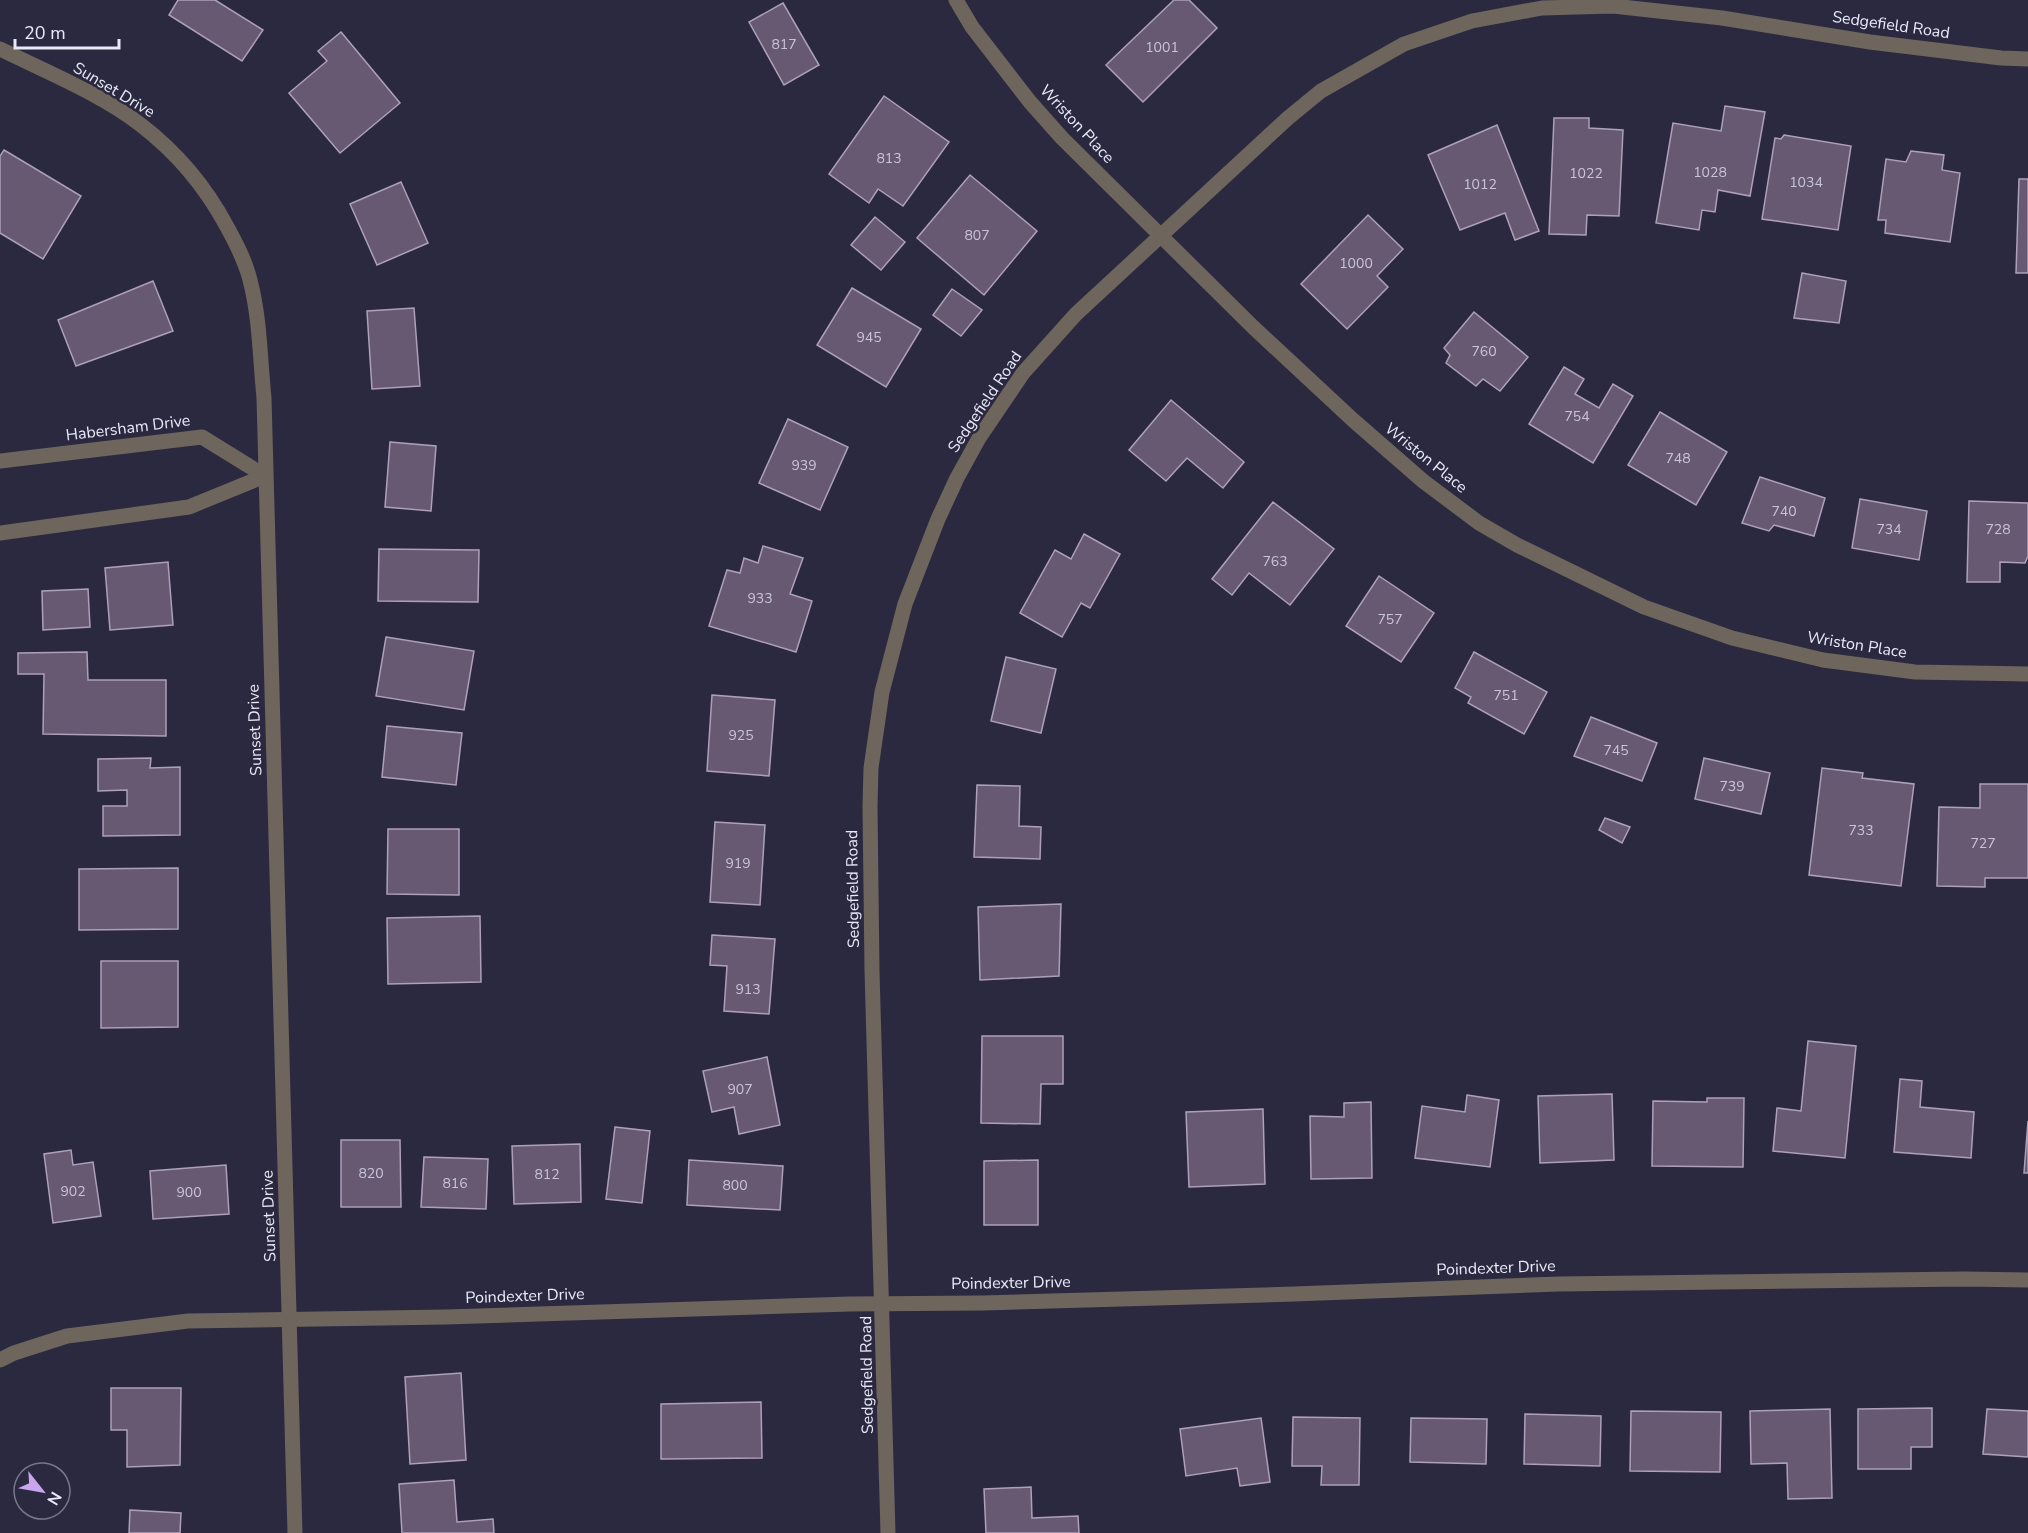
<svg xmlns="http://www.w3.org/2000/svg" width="2028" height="1533" font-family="'Nunito Sans',sans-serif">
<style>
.building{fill:#665971;stroke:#aea0ba;stroke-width:1.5}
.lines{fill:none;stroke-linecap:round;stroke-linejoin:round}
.street{stroke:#6e655c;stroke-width:15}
.labels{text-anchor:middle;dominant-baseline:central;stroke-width:5;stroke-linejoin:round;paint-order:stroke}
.number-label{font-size:14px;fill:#c9c5d6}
.street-label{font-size:16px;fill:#eae9f8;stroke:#2b2940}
</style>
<rect width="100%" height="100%" fill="#2b2940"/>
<g class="building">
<polygon points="178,0 215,0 263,30 242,61 169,15"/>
<polygon points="1174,0 1189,0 1217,28 1143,102 1106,65"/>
<polygon points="783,3 819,65 784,85 749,22"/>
<polygon points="341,32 400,103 340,153 289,93 327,61 318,51"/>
<polygon points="884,96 949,142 903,206 878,189 869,203 829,174"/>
<polygon points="1725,106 1765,112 1750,196 1718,190 1715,212 1702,210 1699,230 1656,223 1673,123 1721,131"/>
<polygon points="1554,118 1589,118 1589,128 1623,130 1619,216 1587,215 1586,235 1549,234"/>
<polygon points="1497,125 1539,231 1515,240 1505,213 1460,230 1428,155"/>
<polygon points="1784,135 1851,146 1838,230 1762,219 1775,138 1781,139"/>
<polygon points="4,150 81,196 43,259 0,233 0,156"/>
<polygon points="1911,151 1944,155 1942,170 1960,173 1950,242 1885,233 1886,220 1878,220 1886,159 1906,162"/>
<polygon points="970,175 1037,231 984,295 917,238"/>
<polygon points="2019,179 2028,179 2028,273 2016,273"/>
<polygon points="401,182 428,243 377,265 350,204"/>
<polygon points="1368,215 1403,249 1377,276 1388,287 1347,329 1301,284"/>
<polygon points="875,217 905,242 881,270 851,245"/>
<polygon points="1802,273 1846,281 1839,323 1794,318"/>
<polygon points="153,281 173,331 76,366 58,320"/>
<polygon points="852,288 921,329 886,387 817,345"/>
<polygon points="952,289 982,310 961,336 933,315"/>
<polygon points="414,308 420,386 372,389 367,311"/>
<polygon points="1474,312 1528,357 1500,391 1483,379 1476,386 1446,363 1450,355 1444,348"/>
<polygon points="1564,367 1584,379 1575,394 1599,408 1613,384 1633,396 1593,463 1529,424"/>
<polygon points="1171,400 1244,462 1223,488 1187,458 1166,481 1129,450"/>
<polygon points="1660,412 1727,452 1696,505 1628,465"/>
<polygon points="788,419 848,447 820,510 759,483"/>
<polygon points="390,442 436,446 431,511 385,507"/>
<polygon points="1760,477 1825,498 1814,536 1774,525 1769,531 1742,523"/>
<polygon points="1860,499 1927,511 1919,560 1852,548"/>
<polygon points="1969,501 2028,503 2028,556 2025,563 2000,562 2000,582 1967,582"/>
<polygon points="1273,502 1334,549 1290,605 1249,573 1232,595 1212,579"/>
<polygon points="1084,534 1120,554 1090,608 1081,603 1062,637 1020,613 1055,550 1071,559"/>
<polygon points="763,546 803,558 790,594 812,601 796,652 709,626 727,570 740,573 744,558 758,563"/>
<polygon points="379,549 479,550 478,602 378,601"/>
<polygon points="168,562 173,625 110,630 105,568"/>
<polygon points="1379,576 1434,613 1401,662 1346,626"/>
<polygon points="88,589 90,627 43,630 42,591"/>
<polygon points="386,637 474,651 464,710 376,696"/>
<polygon points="87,652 88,680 166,680 166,736 43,734 44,674 18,674 18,653"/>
<polygon points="1474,652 1547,692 1524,734 1468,703 1471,697 1455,688"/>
<polygon points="1006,657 1056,669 1041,733 991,721"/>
<polygon points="712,695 775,700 769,776 707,771"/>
<polygon points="1591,717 1657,743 1642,781 1574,756"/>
<polygon points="387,726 462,733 456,785 382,777"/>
<polygon points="151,758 150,768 180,767 180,835 103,836 103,806 127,806 127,790 98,791 98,759"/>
<polygon points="1704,758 1770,773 1761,814 1695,799"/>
<polygon points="1822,768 1863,773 1862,778 1914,784 1901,886 1809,875"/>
<polygon points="1980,784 2028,784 2028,878 1985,878 1985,887 1937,886 1939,807 1980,808"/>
<polygon points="977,785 1020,786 1019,826 1041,827 1040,859 974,857"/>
<polygon points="1605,818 1630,827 1622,843 1599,830"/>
<polygon points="715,822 765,825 760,905 710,902"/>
<polygon points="388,829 459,829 459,895 387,894"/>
<polygon points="178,868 178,929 79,930 79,869"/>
<polygon points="1061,904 1059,976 980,980 978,907"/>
<polygon points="480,916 481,982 388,984 387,918"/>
<polygon points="712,935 775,939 769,1014 724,1011 727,966 710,965"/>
<polygon points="101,961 178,961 178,1027 101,1028"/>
<polygon points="982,1036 1063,1036 1063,1084 1041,1084 1040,1124 981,1123"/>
<polygon points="1808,1041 1856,1046 1845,1158 1773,1151 1777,1108 1801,1111"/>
<polygon points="767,1057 780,1125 739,1134 734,1107 712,1112 703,1071"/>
<polygon points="1900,1079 1922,1081 1920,1107 1974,1112 1971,1158 1894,1152"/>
<polygon points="1612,1094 1614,1160 1540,1163 1538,1096"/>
<polygon points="1467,1095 1499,1100 1490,1167 1415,1158 1422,1106 1465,1112"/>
<polygon points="1707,1098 1744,1098 1743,1167 1652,1166 1653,1101 1707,1102"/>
<polygon points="1371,1102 1372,1178 1311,1179 1310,1116 1344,1117 1344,1103"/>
<polygon points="1263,1109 1265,1184 1189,1187 1186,1112"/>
<polygon points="2028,1121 2028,1173 2024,1173"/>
<polygon points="615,1127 650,1131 642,1203 606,1199"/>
<polygon points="341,1140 400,1140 401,1207 341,1207"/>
<polygon points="580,1144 581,1202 514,1204 512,1146"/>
<polygon points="71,1150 73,1165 93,1162 101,1216 53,1223 44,1154"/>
<polygon points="424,1157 488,1159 486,1209 421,1207"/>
<polygon points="689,1160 783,1166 780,1210 687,1205"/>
<polygon points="1038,1160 1038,1225 984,1225 984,1161"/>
<polygon points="226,1165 229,1214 153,1219 150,1171"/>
<polygon points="461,1373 466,1460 410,1464 405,1377"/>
<polygon points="111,1388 181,1388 180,1465 127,1467 127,1430 111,1430"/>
<polygon points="761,1402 762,1458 661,1459 661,1404"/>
<polygon points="1932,1408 1932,1447 1911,1447 1911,1469 1858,1469 1858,1409"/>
<polygon points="1830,1409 1832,1498 1788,1499 1787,1463 1751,1464 1750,1411"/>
<polygon points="1987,1409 2028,1411 2028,1457 1983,1454"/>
<polygon points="1631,1411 1721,1412 1720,1472 1630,1471"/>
<polygon points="1525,1414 1601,1416 1600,1466 1524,1464"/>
<polygon points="1293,1417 1360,1418 1359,1485 1321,1485 1322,1466 1292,1466"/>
<polygon points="1261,1418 1270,1482 1240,1486 1237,1468 1186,1476 1180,1429"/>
<polygon points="1411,1418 1487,1419 1486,1464 1410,1462"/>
<polygon points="454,1480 457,1522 493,1519 494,1533 402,1533 399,1484"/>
<polygon points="1031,1487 1032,1518 1078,1516 1079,1533 986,1533 984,1489"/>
<polygon points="130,1510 181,1513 180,1533 129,1533"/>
</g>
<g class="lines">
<g class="street">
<polyline points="956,0 972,27 1030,102 1062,138 1253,327 1353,420 1423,481 1479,523 1517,545 1644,607 1732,638 1823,660 1915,672 2028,674"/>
<path d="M0,49C45,71 101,94 141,125C176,152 205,186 226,225C236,243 245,260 250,280C260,318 260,359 264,398L295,1533"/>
<polyline points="0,461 202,437 265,476"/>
<polyline points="0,533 189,507 265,476"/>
<polyline points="0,1360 14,1353 67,1336 188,1321 446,1317 850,1304 983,1303 1294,1294 1559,1284 1965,1279 2028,1280"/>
<polyline points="888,1533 872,971 870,806 871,768 882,692 905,604 938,519 957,478 979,438 1023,373 1076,314 1288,118 1321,91 1404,44 1472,21 1542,8 1613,6 1722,18 1870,42 2001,58 2028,59"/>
</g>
</g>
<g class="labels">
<g class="number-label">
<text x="784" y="44">817</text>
<text x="1162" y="47">1001</text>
<text x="889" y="158">813</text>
<text x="1710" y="172">1028</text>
<text x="1586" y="173">1022</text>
<text x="1806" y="182">1034</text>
<text x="1480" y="184">1012</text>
<text x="977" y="235">807</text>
<text x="1356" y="263">1000</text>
<text x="869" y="337">945</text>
<text x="1484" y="351">760</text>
<text x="1577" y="416">754</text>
<text x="1678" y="458">748</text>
<text x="804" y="465">939</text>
<text x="1784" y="511">740</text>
<text x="1889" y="529">734</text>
<text x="1998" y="529">728</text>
<text x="1275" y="561">763</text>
<text x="760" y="598">933</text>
<text x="1390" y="619">757</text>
<text x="1506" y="695">751</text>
<text x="741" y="735">925</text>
<text x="1616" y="750">745</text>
<text x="1732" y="786">739</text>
<text x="1861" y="830">733</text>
<text x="1983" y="843">727</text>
<text x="738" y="863">919</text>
<text x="748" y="989">913</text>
<text x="740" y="1089">907</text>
<text x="371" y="1173">820</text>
<text x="547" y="1174">812</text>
<text x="455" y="1183">816</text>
<text x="735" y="1185">800</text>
<text x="73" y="1191">902</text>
<text x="189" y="1192">900</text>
</g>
<g class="street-label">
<text transform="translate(1891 25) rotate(8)">Sedgefield Road</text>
<text transform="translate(114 90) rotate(31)">Sunset Drive</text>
<text transform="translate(1077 124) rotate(47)">Wriston Place</text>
<text transform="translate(985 402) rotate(-56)">Sedgefield Road</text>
<text transform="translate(128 428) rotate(-7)">Habersham Drive</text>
<text transform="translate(1426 458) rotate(39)">Wriston Place</text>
<text transform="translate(1857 645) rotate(9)">Wriston Place</text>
<text transform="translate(255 730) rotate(-92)">Sunset Drive</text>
<text transform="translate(853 889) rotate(-91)">Sedgefield Road</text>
<text transform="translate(269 1216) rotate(-92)">Sunset Drive</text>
<text transform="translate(1496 1268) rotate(-2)">Poindexter Drive</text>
<text transform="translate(1011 1283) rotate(-1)">Poindexter Drive</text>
<text transform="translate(525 1296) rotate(-2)">Poindexter Drive</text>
<text transform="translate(867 1375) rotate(-91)">Sedgefield Road</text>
</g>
</g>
<g transform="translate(42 1491) rotate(121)"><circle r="28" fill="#2b2940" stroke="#77768a" stroke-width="1.5"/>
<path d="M0-4.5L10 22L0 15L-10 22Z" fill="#c9a5ee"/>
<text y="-9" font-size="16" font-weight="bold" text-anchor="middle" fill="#eae9f8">N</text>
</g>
<path d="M15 39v9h104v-9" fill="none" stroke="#eae9f8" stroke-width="3"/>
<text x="24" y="39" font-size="18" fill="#eae9f8" stroke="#2b2940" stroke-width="4.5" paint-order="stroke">20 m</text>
</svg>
